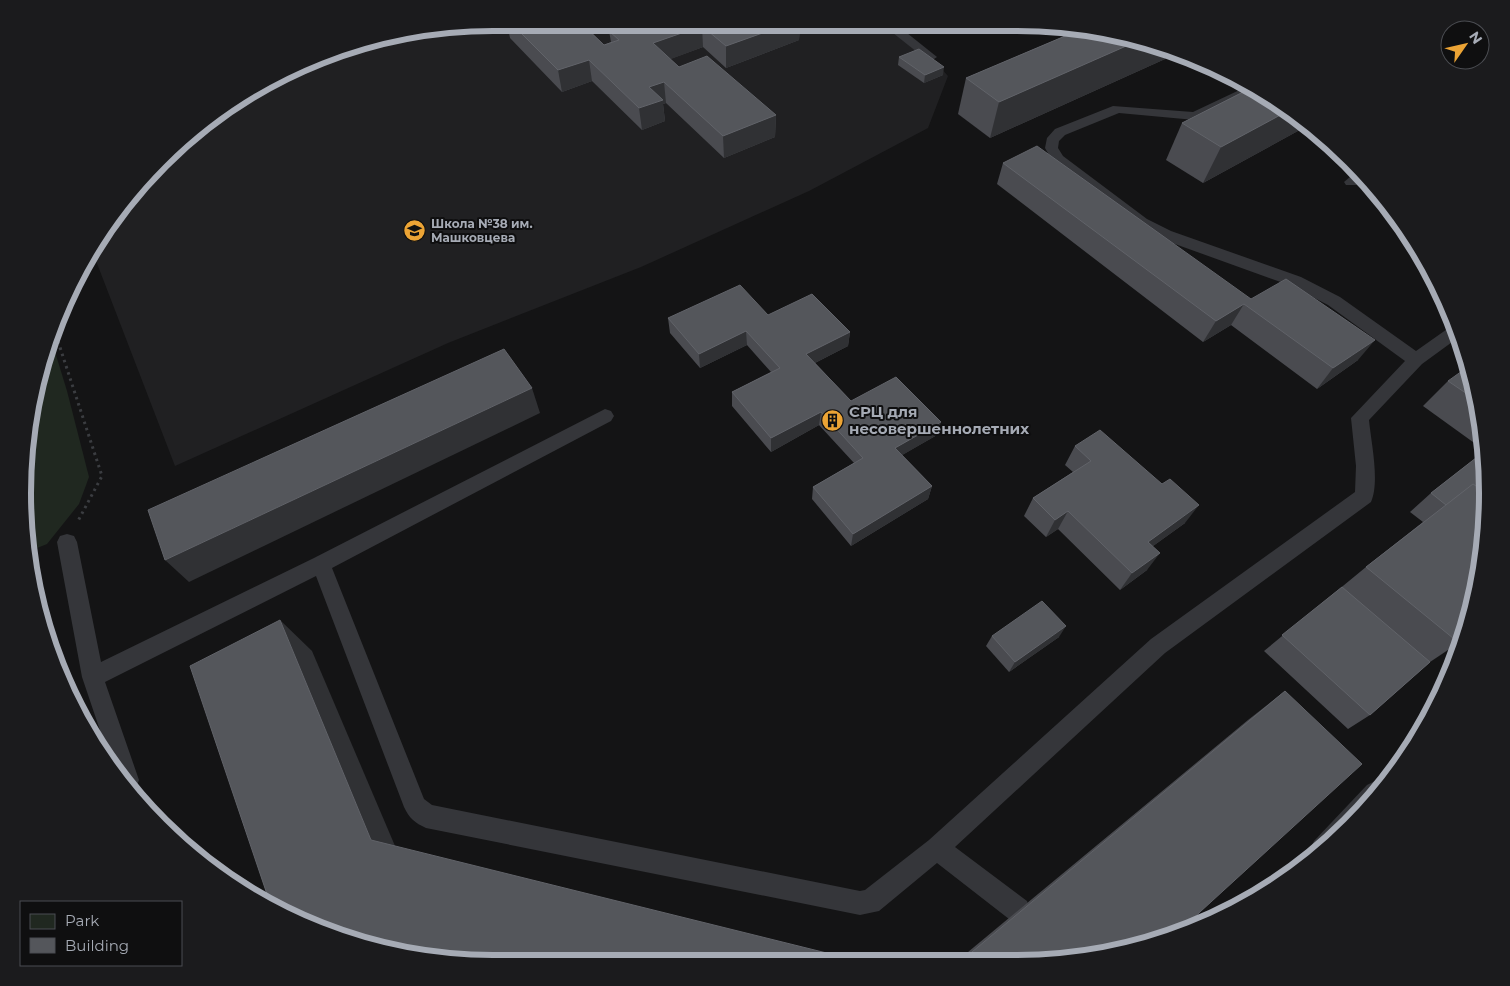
<svg xmlns="http://www.w3.org/2000/svg" width="1510" height="986" font-family="Montserrat,sans-serif">
<style>
.built{fill:#202022}
.green{fill:#202820}
.lines{fill:none;stroke-linecap:round;stroke-linejoin:round}
.path{stroke:#3b3d41;stroke-width:3;stroke-dasharray:2.5 4;stroke-linecap:butt}
.service{fill:#35363a;fill-rule:evenodd}
.wall{fill:#4a4b50}
.shaded-wall{fill:#303134}
.building{fill:#54565b;stroke:#616369}
.labels{text-anchor:middle;dominant-baseline:central;stroke-width:4;stroke-linejoin:round;paint-order:stroke}
.far-poi-label{font-size:12px;font-weight:bold;fill:#a6abb5;stroke:#0f0f10;text-anchor:start}
.poi-label{font-size:15px;font-weight:bold;fill:#a6abb5;stroke:#0f0f10;text-anchor:start}
.rim{fill:none;stroke:#a6abb5;stroke-width:6}
</style>
<rect width="100%" height="100%" fill="#141415"/>
<polygon class="built" points="493,23 889,25 931,57 948,76 928,128 809,191 641,267 448,343 175,466 93,253 120,206 231,102 290,73 395,39"/>
<polygon class="green" points="52,342 67,391 89,477 79,504 47,544 32,550 24,462"/>
<g class="lines">
<polyline class="path" points="54,329 102,476 78,521"/>
<g class="service">
<polygon points="883,25 897,25 937,57 931,61 927,60"/>
<path d="M1248,86L1256,92L1200,119L1195,120L1119,113L1065,135L1059,141L1058,148L1063,156L1147,219L1171,231L1301,277L1340,297L1416,351L1450,327L1454,326L1459,337L1422,364L1369,420C1371,442 1380,482 1371,502L1165,653L955,847L1027,901L1030,910L1027,919L1018,922L1009,919L937,863L879,911L860,915L426,828C415,823 409,818 404,807L316,576L105,682L139,780L136,788L109,757L82,677L57,542L60,536L67,534L74,536L77,542L101,662L314,558L605,409L611,411L614,416L611,421L332,568L424,799L432,805L860,891L865,890L929,840L1151,639L1355,492L1356,466L1351,418L1405,361L1328,305L1289,285L1161,239L1137,225L1053,162L1045,148L1047,138L1055,129L1113,106L1193,112Z"/>
<polygon points="1357,171 1365,179 1356,185 1346,185 1344,182"/>
<polygon points="1375,781 1384,784 1371,803 1313,857 1310,849 1314,841 1367,785"/>
</g>
</g>
<g class="wall">
<polygon points="507,23 581,23 604,45 611,42 609,31 622,27 622,23 800,25 799,40 726,68 703,47 670,59 679,67 776,115 775,137 724,158 666,103 663,104 665,121 642,130 592,81 562,92 510,38"/>
<polygon points="1084,28 1167,53 1165,59 990,138 958,114 966,78"/>
<polygon points="899,57 943,75 924,83 898,65"/>
<polygon points="1251,88 1307,126 1203,183 1166,160 1182,123"/>
<polygon points="1003,163 1251,299 1358,360 1317,389 1231,325 1203,342 997,184"/>
<polygon points="1385,201 1390,207 1396,215 1381,206"/>
<polygon points="768,315 850,332 848,346 815,363 851,401 937,435 902,455 932,486 928,499 851,546 812,499 813,487 854,463 819,425 771,452 732,406 732,392 771,372 747,345 700,368 670,333 668,318"/>
<polygon points="1472,372 1484,450 1423,406 1448,381"/>
<polygon points="1075,446 1185,523 1153,546 1147,570 1120,590 1058,529 1046,537 1024,516 1033,498 1073,472 1065,465"/>
<polygon points="1481,454 1483,555 1462,645 1460,651 1454,646 1430,662 1370,715 1348,729 1264,651 1366,567 1423,522 1410,512 1431,493"/>
<polygon points="992,636 1059,637 1009,672 986,646"/>
<polygon points="1285,691 1047,963 956,962 1248,720"/>
</g>
<g class="shaded-wall">
<polygon points="785,25 800,25 799,40 726,68 726,46"/>
<polygon points="702,26 703,47 655,65 653,43"/>
<polygon points="1133,43 1167,53 1165,59 990,138 999,102"/>
<polygon points="589,60 592,81 562,92 558,70"/>
<polygon points="944,67 943,75 924,83 925,75"/>
<polygon points="664,82 666,103 663,104 665,121 642,130 639,108 649,87"/>
<polygon points="1286,112 1307,126 1203,183 1221,147"/>
<polygon points="776,115 775,137 724,158 723,136"/>
<polygon points="1244,304 1231,325 1203,342 1216,321"/>
<polygon points="746,331 747,345 700,368 699,354"/>
<polygon points="850,332 848,346 805,368 806,354"/>
<polygon points="1375,340 1358,360 1317,389 1333,368"/>
<polygon points="532,388 540,413 189,582 165,560"/>
<polygon points="821,412 819,425 771,452 771,438"/>
<polygon points="941,422 937,435 892,461 895,448"/>
<polygon points="932,486 928,499 851,546 853,534"/>
<polygon points="1199,505 1185,523 1135,559 1148,542"/>
<polygon points="1068,511 1058,529 1046,537 1055,520"/>
<polygon points="1160,553 1147,570 1120,590 1132,573"/>
<polygon points="280,620 312,651 401,860 371,840"/>
<polygon points="1066,626 1059,637 1009,672 1015,662"/>
</g>
<g class="building">
<polygon points="511,23 581,23 604,45 619,40 609,31 630,23 785,25 726,46 702,26 653,43 679,67 707,56 776,115 723,136 664,82 649,87 663,100 639,108 589,60 558,70"/>
<polygon points="1084,28 1133,43 999,102 966,78"/>
<polygon points="919,49 944,67 925,75 899,57"/>
<polygon points="1251,88 1286,112 1221,147 1182,123"/>
<polygon points="1037,146 1251,299 1286,279 1375,340 1333,368 1244,304 1216,321 1003,163"/>
<polygon points="740,285 768,315 812,294 850,332 806,354 851,401 896,377 941,422 895,448 932,486 853,534 813,487 863,458 821,412 771,438 732,392 780,368 746,331 699,354 668,318"/>
<polygon points="504,349 532,388 165,560 148,510"/>
<polygon points="1469,366 1472,372 1476,400 1448,381"/>
<polygon points="1100,430 1162,484 1170,479 1199,505 1148,542 1160,553 1132,573 1068,511 1055,520 1033,498 1091,461 1075,446"/>
<polygon points="1481,454 1486,458 1487,463 1486,493 1473,484 1446,505 1431,493"/>
<polygon points="1473,484 1486,493 1483,555 1464,639 1459,643 1366,567"/>
<polygon points="1342,587 1430,662 1370,715 1282,635"/>
<polygon points="1042,601 1066,626 1015,662 992,636"/>
<polygon points="280,620 371,840 863,962 431,959 285,915 271,906 190,666"/>
<polygon points="1285,691 1362,764 1177,933 1138,948 1047,963 960,962"/>
</g>
<defs>
<symbol id="school-disc" viewBox="-11 -11 22 22"><circle r="9.5" fill="#eca435" stroke="#0f0f10"/><path d="M0-5L7-2L0 1L-7-2ZM-4 1L0 2.5L4 1V4Q0 6-4 4Z" fill="#111"/></symbol>
<symbol id="building-disc" viewBox="-11 -11 22 22"><circle r="9.5" fill="#eca435" stroke="#0f0f10"/><path d="M-4-6H4V6H1V3H-1V6H-4ZM-2.5-4.3h1.7v1.8h-1.7ZM.8-4.3h1.7v1.8H.8ZM-2.5-1h1.7V.8h-1.7ZM.8-1h1.7V.8H.8Z" fill="#111"/></symbol>
</defs>
<g fill-rule="evenodd">
<use href="#school-disc" x="402" y="218" width="25" height="25"/>
<use href="#building-disc" x="820" y="408" width="25" height="25"/>
</g>
<g class="labels">
<g class="far-poi-label">
<text x="431" y="223">Школа №38 им.<tspan x="431" dy="14">Машковцева</tspan></text>
</g>
<g class="poi-label">
<text x="849" y="411">СРЦ для<tspan x="849" dy="17">несовершеннолетних</tspan></text>
</g>
</g>
<path d="M0 0H1510V986H0ZM493 31H1017A462 462 0 0 1 1479 493V493A462 462 0 0 1 1017 955H493A462 462 0 0 1 31 493V493A462 462 0 0 1 493 31Z" fill="#1b1b1d" fill-rule="evenodd"/>
<path class="rim" d="M493 31H1017A462 462 0 0 1 1479 493V493A462 462 0 0 1 1017 955H493A462 462 0 0 1 31 493V493A462 462 0 0 1 493 31Z"/>
<rect x="20" y="901" width="162" height="65" fill="#0f0f10" stroke="#4b4d52"/>
<rect x="30" y="914" width="25" height="15" fill="#202820" stroke="#4b4d52"/>
<text x="65" y="926" font-size="15" fill="#a6abb5">Park</text>
<rect x="30" y="938" width="25" height="15" fill="#54565b" stroke="#4b4d52"/>
<text x="65" y="951" font-size="15" fill="#a6abb5">Building</text>
<g transform="translate(1465 45) rotate(56)"><circle r="24" fill="#0f0f10" stroke="#4b4d52"/>
<path d="M0-4L9 19L0 12L-9 19Z" fill="#eca435"/>
<text y="-8" font-size="14" font-weight="bold" text-anchor="middle" fill="#a6abb5">N</text>
</g>
</svg>
